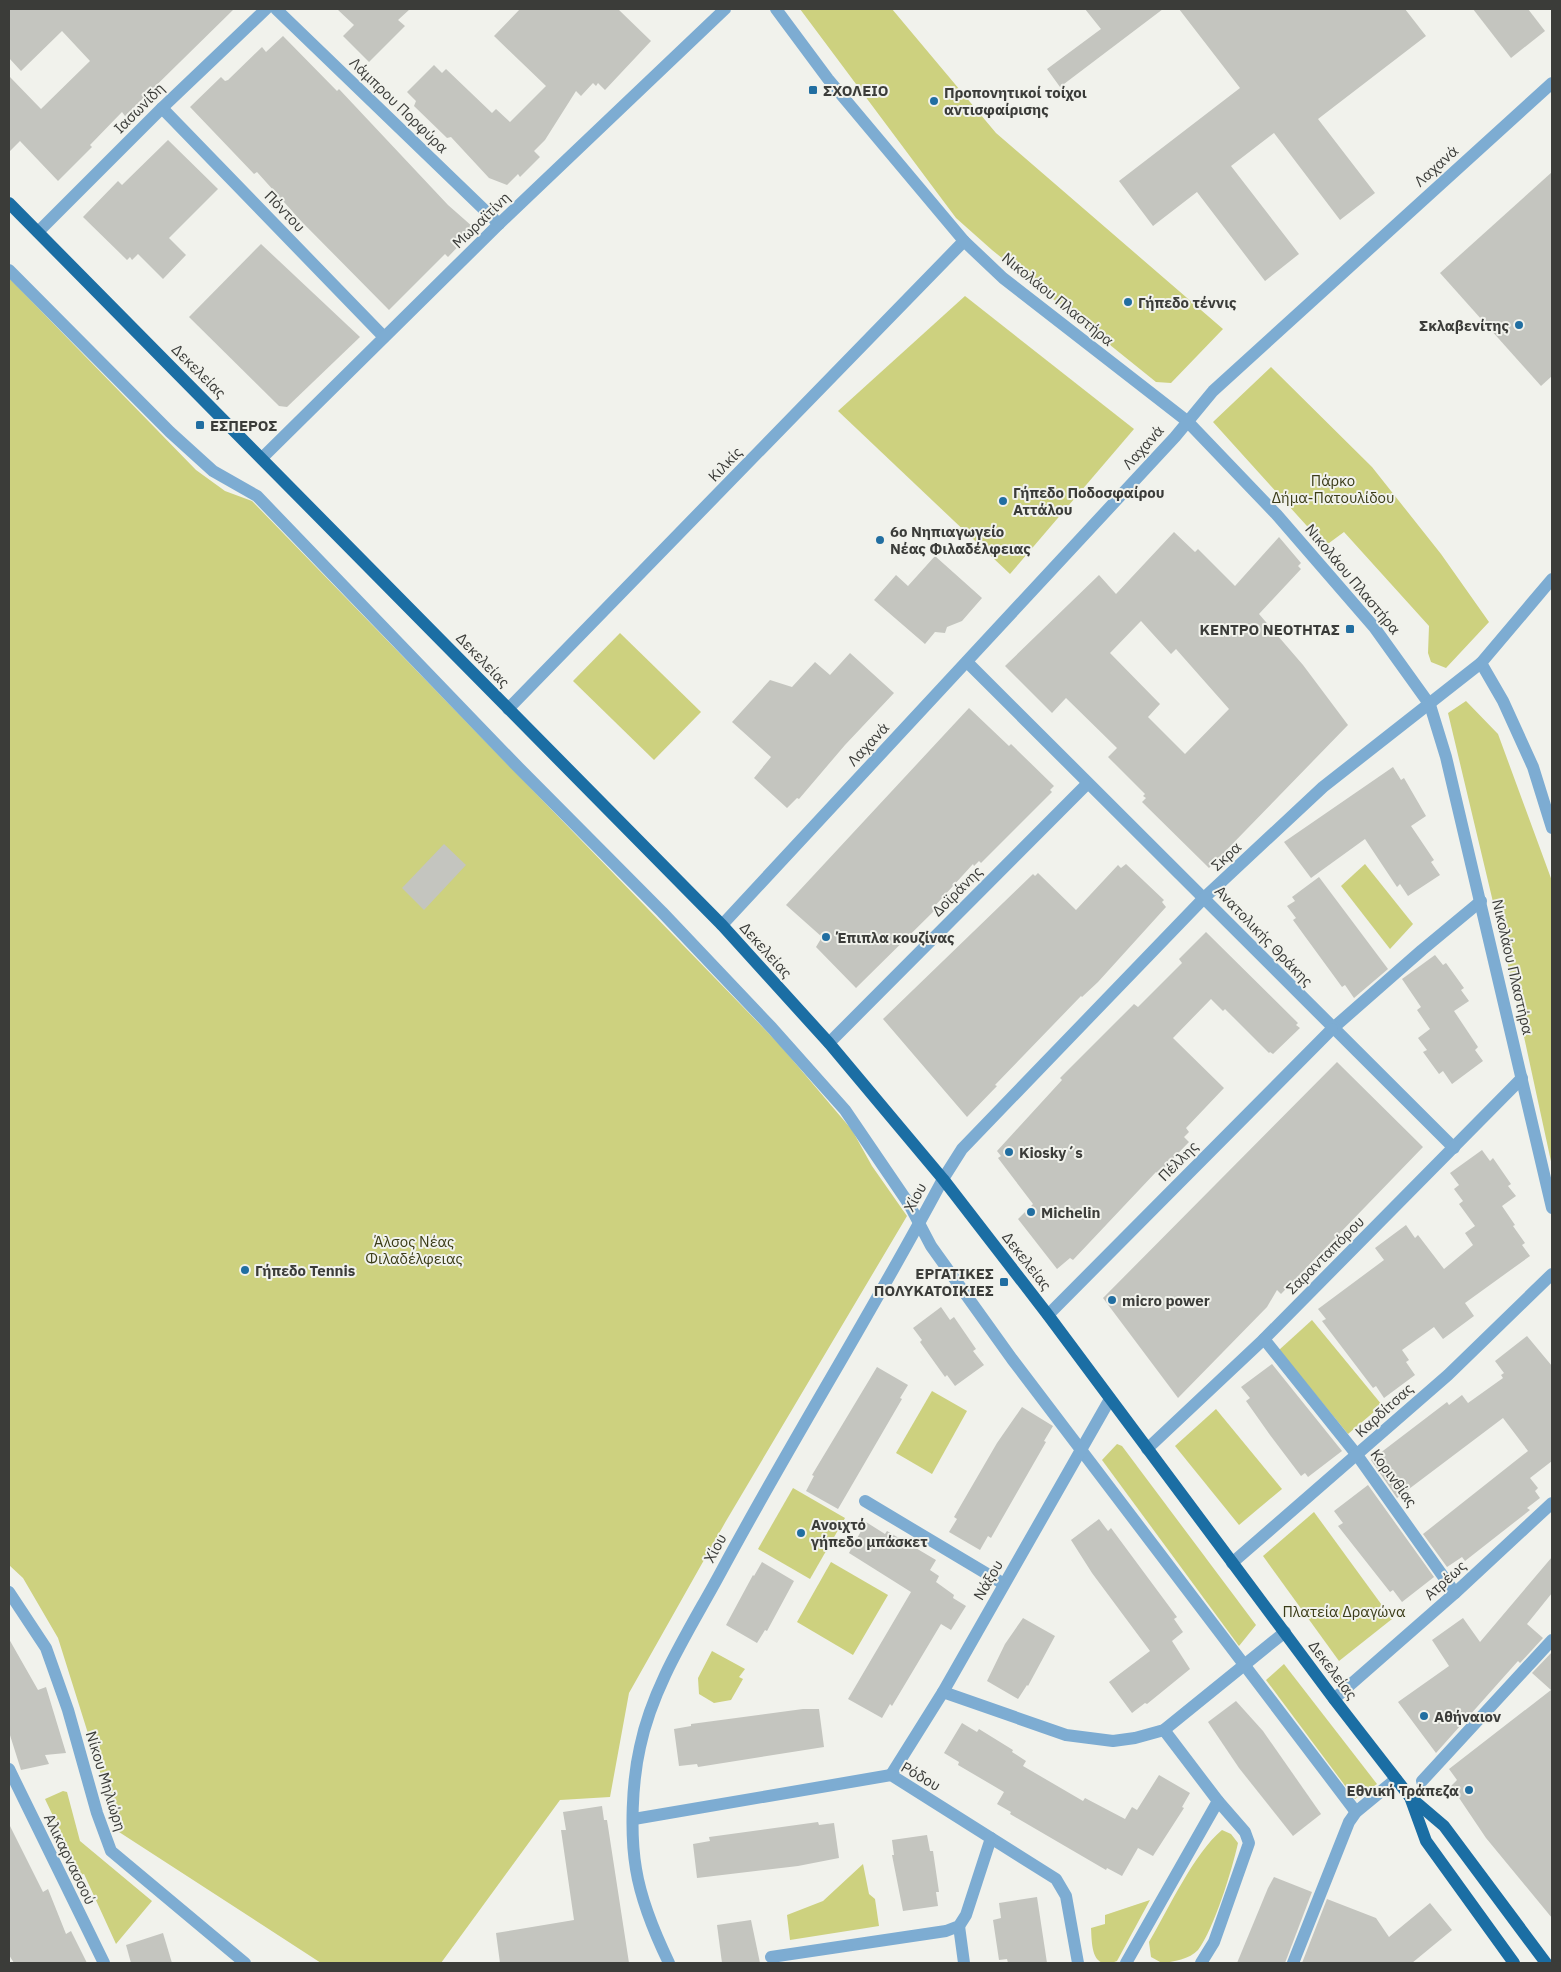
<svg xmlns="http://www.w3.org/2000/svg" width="1561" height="1972" font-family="'IBM Plex Sans',sans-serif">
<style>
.green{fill:#cdd17f}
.building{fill:#c4c5bf;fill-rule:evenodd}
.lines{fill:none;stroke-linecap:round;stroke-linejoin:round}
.pedestrian{stroke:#7dacd2;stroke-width:12}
.minor{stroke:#7dacd2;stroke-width:12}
.tertiary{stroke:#7dacd2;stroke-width:12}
.primary{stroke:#1b6ea4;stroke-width:12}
.poi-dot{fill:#216ea1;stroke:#f1f2ec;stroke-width:2}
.labels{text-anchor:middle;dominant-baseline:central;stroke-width:4;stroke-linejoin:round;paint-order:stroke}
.poi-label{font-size:15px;font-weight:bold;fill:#3b3c39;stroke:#f1f2ec;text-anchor:start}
.street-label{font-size:15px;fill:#3b3c39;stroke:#f1f2ec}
.park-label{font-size:15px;fill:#3b3c18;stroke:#f1f2ec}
</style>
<rect width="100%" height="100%" fill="#f1f2ec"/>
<g class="green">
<polygon points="800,9 892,9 996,133 1223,329 1171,383 1156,382 992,250 956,218"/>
<polygon points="9,278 196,470 225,491 252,501 779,1044 852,1130 872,1166 907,1216 726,1521 629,1693 610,1797 560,1800 441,1963 321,1963 119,1832 58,1638 23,1578 9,1565"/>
<polygon points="965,296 1134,429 1010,574 838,411"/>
<polygon points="1271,367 1372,467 1441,554 1489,622 1446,668 1431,662 1428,653 1429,626 1344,532 1325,546 1213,422"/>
<polygon points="620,633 701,712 654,760 573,681"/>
<polygon points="1466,701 1498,734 1552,881 1552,1166 1513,986 1448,713"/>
<polygon points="1365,864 1413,924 1390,949 1341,886"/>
<polygon points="1312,1320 1382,1405 1348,1434 1279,1350"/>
<polygon points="932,1391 967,1411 932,1474 896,1453"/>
<polygon points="1216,1409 1282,1489 1239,1525 1175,1446"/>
<polygon points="1117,1444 1122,1446 1256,1625 1239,1646 1102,1460"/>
<polygon points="793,1488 845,1518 810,1579 758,1549"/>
<polygon points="1314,1512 1392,1619 1339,1661 1263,1556"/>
<polygon points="831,1562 888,1595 853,1655 797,1622"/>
<polygon points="712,1651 745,1669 739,1677 743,1679 731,1700 714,1703 699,1694 698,1678"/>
<polygon points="1284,1664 1377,1784 1355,1799 1266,1680"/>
<polygon points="63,1791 67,1792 80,1841 152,1901 116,1944 84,1874 81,1875 45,1799"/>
<path d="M1222,1830L1231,1834L1238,1843C1232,1870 1214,1929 1198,1950C1190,1959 1173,1962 1162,1963L1151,1957L1149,1942C1168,1910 1194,1853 1222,1830Z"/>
<polygon points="863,1864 869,1894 875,1899 879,1926 790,1940 787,1915 823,1901"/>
<path d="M1150,1900L1117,1961C1091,1972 1092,1944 1091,1928L1105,1924V1915Z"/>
</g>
<g class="building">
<polygon points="9,9 234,9 125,116 122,112 90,145 92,147 58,181 20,141 9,152 9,76 41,109 90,61 62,31 21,71 9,58"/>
<polygon points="337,9 410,9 398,20 405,26 369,62 343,36 354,25"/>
<polygon points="520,9 618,9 651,41 605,90 598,83 596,86 593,83 581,96 576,91 545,140 534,151 540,157 520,177 518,174 507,185 489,178 451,137 447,138 414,106 416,101 407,92 434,65 442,73 446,69 492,113 496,109 510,122 546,86 494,36"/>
<polygon points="1085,9 1163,9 1060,87 1047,69 1101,29"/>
<polygon points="1179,9 1405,9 1426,36 1318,119 1375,193 1340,220 1274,133 1231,166 1299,254 1265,281 1197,192 1153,226 1119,181 1240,88"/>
<polygon points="1473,9 1528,9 1545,31 1511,58"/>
<polygon points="283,36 337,91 339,89 448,205 473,227 469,231 471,233 448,257 445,254 389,310 301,221 257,172 254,174 190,107 221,77 225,81 228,80 262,47 266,52"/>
<polygon points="168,140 218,189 169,238 186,255 163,279 138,254 132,260 130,257 127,260 83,217 118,181 122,185"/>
<polygon points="1552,172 1552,376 1541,386 1440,273"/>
<polygon points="261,244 360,337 287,407 279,406 189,317"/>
<path d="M1174,532L1195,552L1198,549L1235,586L1279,537L1301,563L1298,566L1301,569L1259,614L1303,665L1348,725L1209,868L1142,802L1146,798L1143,796L1145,794L1108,757L1117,748L1066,698L1052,713L1005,666L1099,575L1116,594ZM1141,621L1171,654L1176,649L1229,709L1185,754L1148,717L1160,704L1110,653Z"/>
<polygon points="935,556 982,598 962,621 947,627 945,633 935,632 925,644 874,600 896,575 908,586"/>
<polygon points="850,653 894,693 845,745 799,799 797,798 787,808 754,778 771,757 732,722 770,680 792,687 815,662 830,675"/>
<polygon points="969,708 1009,746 1011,744 1054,786 1050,790 1052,792 981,863 979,861 974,866 973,864 933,908 935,910 856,988 816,947 822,937 786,905"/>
<polygon points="1393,767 1401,780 1404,778 1426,816 1411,826 1434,860 1431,862 1440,875 1408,896 1400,884 1397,887 1365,839 1311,878 1284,842"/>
<polygon points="444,844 466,865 424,910 402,888"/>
<polygon points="1126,864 1164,900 1162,902 1166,907 1098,982 1082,997 1081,996 995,1085 997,1086 967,1117 883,1019 1033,874 1035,876 1038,873 1076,910 1118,865 1121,868"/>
<polygon points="1319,877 1388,969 1354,998 1345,985 1342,987 1293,920 1296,918 1287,906 1295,901 1292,897"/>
<polygon points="1206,932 1298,1023 1296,1025 1300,1028 1273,1054 1270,1052 1269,1053 1225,1009 1223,1011 1211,999 1173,1038 1224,1088 1186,1128 1189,1132 1184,1137 1189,1142 1158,1174 1156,1172 1073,1260 1070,1258 1057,1269 1018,1219 1033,1204 998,1158 1001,1156 997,1151 1062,1080 1060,1078 1134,1004 1138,1007 1182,963 1179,959"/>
<polygon points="1435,955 1443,965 1446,963 1464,988 1461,990 1469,1001 1454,1011 1478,1047 1475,1050 1483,1061 1452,1084 1443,1071 1439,1074 1423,1052 1427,1050 1418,1038 1430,1029 1417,1010 1421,1007 1402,979"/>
<polygon points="1337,1062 1423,1147 1281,1294 1277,1290 1267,1307 1178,1398 1103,1298"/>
<polygon points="1482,1150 1490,1161 1493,1158 1511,1184 1508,1186 1516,1196 1502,1206 1515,1225 1513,1226 1525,1243 1522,1245 1530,1256 1465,1303 1474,1316 1443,1339 1434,1327 1402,1350 1409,1360 1406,1362 1415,1375 1384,1398 1376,1386 1373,1388 1322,1321 1326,1319 1318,1309 1384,1260 1375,1248 1406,1225 1415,1238 1418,1235 1444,1269 1473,1245 1465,1233 1475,1226 1459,1204 1463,1201 1454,1189 1459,1185 1450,1173"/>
<polygon points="941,1307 950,1320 954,1317 976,1349 973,1351 984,1365 955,1386 947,1375 945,1377 920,1342 922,1340 913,1328"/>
<polygon points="1527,1336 1552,1366 1552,1461 1530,1478 1538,1488 1535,1491 1540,1498 1527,1508 1530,1510 1465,1561 1462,1557 1447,1567 1423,1534 1528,1451 1503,1418 1397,1498 1371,1460 1447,1402 1449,1405 1462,1395 1468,1403 1503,1378 1501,1375 1504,1373 1495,1361"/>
<polygon points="1272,1364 1342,1451 1308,1477 1305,1473 1301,1476 1270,1435 1246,1401 1250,1398 1241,1387"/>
<polygon points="877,1367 908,1385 900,1398 902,1399 838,1509 806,1491 814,1476 812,1475"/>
<polygon points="1022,1407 1053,1426 1044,1441 1046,1442 1011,1503 991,1538 988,1536 980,1550 949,1532 957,1519 954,1517 997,1443"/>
<polygon points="1368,1485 1434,1577 1402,1602 1393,1590 1390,1592 1338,1526 1343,1523 1334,1511"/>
<polygon points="1099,1519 1108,1531 1111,1528 1177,1617 1174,1619 1183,1632 1172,1641 1190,1669 1147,1704 1145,1703 1132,1713 1109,1682 1150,1651 1092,1573 1071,1540"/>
<polygon points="866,1522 885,1534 887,1531 936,1560 930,1570 939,1576 936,1582 954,1595 953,1598 966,1606 951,1630 941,1624 892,1706 890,1704 882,1718 848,1699 911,1592 849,1553"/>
<polygon points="1552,1557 1552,1593 1527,1624 1543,1638 1520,1663 1518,1661 1436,1753 1398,1702 1449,1666 1432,1640 1463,1618 1480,1642"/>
<polygon points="762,1562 794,1581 767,1631 765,1630 757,1643 726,1625 753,1575 754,1576"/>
<polygon points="1023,1618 1055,1636 1028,1686 1027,1685 1018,1699 987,1681 1005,1644"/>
<polygon points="9,1639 38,1690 46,1687 66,1753 45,1755 49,1764 21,1770 9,1732"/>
<polygon points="1552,1652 1552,1918 1486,1838 1451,1786 1457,1780 1449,1769 1551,1690 1532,1673"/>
<polygon points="1236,1701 1263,1731 1321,1814 1293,1836 1239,1768 1208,1722"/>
<polygon points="803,1709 819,1709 824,1747 698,1767 697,1764 679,1766 674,1729 691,1726 691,1724"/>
<polygon points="962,1723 977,1732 979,1729 1013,1750 1012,1752 1026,1761 1023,1766 1083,1801 1085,1798 1125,1819 1132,1807 1137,1810 1159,1775 1190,1793 1182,1807 1184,1808 1153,1856 1138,1848 1122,1876 1107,1868 1106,1870 1010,1814 1011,1812 997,1804 1004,1792 958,1765 959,1762 944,1753"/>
<polygon points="602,1806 604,1820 607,1820 629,1963 500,1963 496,1933 574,1920 561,1830 566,1830 563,1812"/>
<polygon points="818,1822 819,1825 834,1823 839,1858 798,1866 697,1878 693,1844 710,1841 709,1837"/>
<polygon points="9,1824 43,1892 48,1889 66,1934 71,1931 87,1963 14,1963 9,1955"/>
<polygon points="927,1835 930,1851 933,1851 939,1892 936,1892 938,1906 903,1911 892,1855 894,1855 892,1840"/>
<polygon points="1274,1877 1312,1892 1285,1963 1237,1963 1268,1888"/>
<polygon points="1037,1897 1047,1963 1008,1963 1007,1959 999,1960 993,1920 1001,1918 999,1903"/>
<polygon points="1327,1899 1376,1918 1389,1937 1430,1903 1452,1930 1412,1963 1302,1963"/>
<polygon points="751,1920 760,1963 722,1963 717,1925"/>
<polygon points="163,1933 172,1963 131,1963 126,1945"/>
</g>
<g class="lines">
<g class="pedestrian">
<polyline points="9,270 170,432 213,471 257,496 515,764 662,912 772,1028 845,1110 909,1204 931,1246 1012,1359 1356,1812"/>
<polyline points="508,709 964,241"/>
<polyline points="1332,1029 1422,950 1481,901"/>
<polyline points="1264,1339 1357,1455 1455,1593"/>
<polyline points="959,1926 964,1963"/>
<polyline points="771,1957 946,1931 959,1926 966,1915 991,1838"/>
<polyline points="1201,1963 1214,1942 1249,1843 1245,1832 1218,1801"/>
<polyline points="1293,1963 1349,1822 1356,1812 1396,1779"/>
</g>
<g class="minor">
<polyline points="276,9 499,224"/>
<polyline points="776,9 828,79 964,241 1003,278 1187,421 1277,515 1374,627 1430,705 1446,757 1552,1208"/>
<polyline points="162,108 384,337"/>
<polyline points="38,232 162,108 266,9"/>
<polyline points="262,458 499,224 725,9"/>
<polyline points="967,662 1454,1148"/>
<polyline points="1481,663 1503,701 1533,767 1552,828"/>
<polyline points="829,1043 1087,784"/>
<polyline points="1048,1315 1332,1029"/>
<polyline points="1147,1449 1264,1339 1522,1078"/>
<polyline points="865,1501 1004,1584"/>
<polyline points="1232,1563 1448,1375 1552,1274"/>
<polyline points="9,1592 46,1648 68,1710 97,1813 111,1851 245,1963"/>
<polyline points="943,1692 1066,1735 1113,1741 1135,1738 1164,1730 1285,1632"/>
<polyline points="1334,1699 1455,1593 1552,1503"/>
<polyline points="9,1769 104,1963"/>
<polyline points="891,1775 943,1692 1110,1399"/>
<polyline points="1422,1781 1552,1640"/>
<polyline points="634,1819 891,1775 1056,1879 1066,1896 1078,1963"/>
<path d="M669,1963C655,1934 641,1900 636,1869C630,1834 632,1782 640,1747C653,1684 692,1626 722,1570C793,1438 873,1311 943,1179"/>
<polyline points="1126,1963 1218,1801 1164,1730"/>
</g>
<g class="tertiary">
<polyline points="722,925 1175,437 1213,391 1552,83"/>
<polyline points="943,1179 962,1149 1204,898 1323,787 1481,663 1552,579"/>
</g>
<g class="primary">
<polyline points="9,203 722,925 829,1043 943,1179 1048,1315 1334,1699 1410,1797 1444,1826 1546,1963"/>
<polyline points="1410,1797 1426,1841 1514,1963"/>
</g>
</g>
<g class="poi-dot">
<rect x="808" y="85" width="10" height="10" rx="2.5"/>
<circle cx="934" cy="101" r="5"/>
<circle cx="1128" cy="302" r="5"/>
<circle cx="1519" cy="325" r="5"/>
<rect x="195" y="420" width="10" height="10" rx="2.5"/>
<circle cx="1003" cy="501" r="5"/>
<circle cx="880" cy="540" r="5"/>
<rect x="1345" y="624" width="10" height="10" rx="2.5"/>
<circle cx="826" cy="937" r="5"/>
<circle cx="1009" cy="1152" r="5"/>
<circle cx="1031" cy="1212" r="5"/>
<circle cx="245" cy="1270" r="5"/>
<rect x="999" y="1277" width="10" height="10" rx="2.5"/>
<circle cx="1112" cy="1300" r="5"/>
<circle cx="801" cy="1533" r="5"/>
<circle cx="1424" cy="1716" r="5"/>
<circle cx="1469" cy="1790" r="5"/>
</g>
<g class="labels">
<g class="poi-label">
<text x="823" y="90">ΣΧΟΛΕΙΟ</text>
<text x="944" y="92">Προπονητικοί τοίχοι<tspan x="944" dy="17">αντισφαίρισης</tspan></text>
<text x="1138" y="302">Γήπεδο τέννις</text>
<text x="1509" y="325" text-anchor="end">Σκλαβενίτης</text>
<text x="210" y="425">ΕΣΠΕΡΟΣ</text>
<text x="1013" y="492">Γήπεδο Ποδοσφαίρου<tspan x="1013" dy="17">Αττάλου</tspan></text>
<text x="890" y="531">6ο Νηπιαγωγείο<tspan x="890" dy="17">Νέας Φιλαδέλφειας</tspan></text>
<text x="1340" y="629" text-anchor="end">ΚΕΝΤΡΟ ΝΕΟΤΗΤΑΣ</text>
<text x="836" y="937">Έπιπλα κουζίνας</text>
<text x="1019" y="1152">Kiosky´s</text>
<text x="1041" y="1212">Michelin</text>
<text x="255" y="1270">Γήπεδο Tennis</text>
<text x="994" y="1273" text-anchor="end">ΕΡΓΑΤΙΚΕΣ<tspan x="994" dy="17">ΠΟΛΥΚΑΤΟΙΚΙΕΣ</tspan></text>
<text x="1122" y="1300">micro power</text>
<text x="811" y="1524">Ανοιχτό<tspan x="811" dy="17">γήπεδο μπάσκετ</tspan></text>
<text x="1434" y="1716">Αθήναιον</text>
<text x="1459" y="1790" text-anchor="end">Εθνική Τράπεζα</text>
</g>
<g class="street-label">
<text transform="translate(399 105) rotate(44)">Λάμπρου Πορφύρα</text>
<text transform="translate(139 108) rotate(-45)">Ιασωνίδη</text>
<text transform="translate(1436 166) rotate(-42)">Λαχανά</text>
<text transform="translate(285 211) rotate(46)">Πόντου</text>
<text transform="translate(481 220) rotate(-44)">Μωραϊτίνη</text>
<text transform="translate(1058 299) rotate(39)">Νικολάου Πλαστήρα</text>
<text transform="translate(199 371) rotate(45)">Δεκελείας</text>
<text transform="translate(1143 447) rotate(-48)">Λαχανά</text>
<text transform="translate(725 464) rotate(-46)">Κιλκίς</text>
<text transform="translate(1353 579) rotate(50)">Νικολάου Πλαστήρα</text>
<text transform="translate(483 660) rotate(46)">Δεκελείας</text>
<text transform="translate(868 744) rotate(-47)">Λαχανά</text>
<text transform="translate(1226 856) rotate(-43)">Σκρα</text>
<text transform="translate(957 891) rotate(-45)">Δοϊράνης</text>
<text transform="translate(1264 936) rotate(46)">Ανατολικής Θράκης</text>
<text transform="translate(766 950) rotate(48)">Δεκελείας</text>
<text transform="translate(1513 967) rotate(77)">Νικολάου Πλαστήρα</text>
<text transform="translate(1178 1161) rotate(-45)">Πέλλης</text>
<text transform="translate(915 1197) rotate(-62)">Χίου</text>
<text transform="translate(1325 1255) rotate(-45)">Σαρανταπόρου</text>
<text transform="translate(1027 1261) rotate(52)">Δεκελείας</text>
<text transform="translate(1384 1410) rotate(-42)">Καρδίτσας</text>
<text transform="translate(1394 1478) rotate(54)">Κορινθίας</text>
<text transform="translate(715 1548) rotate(-62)">Χίου</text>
<text transform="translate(988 1580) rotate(-60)">Νάξου</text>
<text transform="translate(1445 1580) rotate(-42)">Ατρέως</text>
<text transform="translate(1333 1670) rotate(53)">Δεκελείας</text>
<text transform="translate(921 1776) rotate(30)">Ρόδου</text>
<text transform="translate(106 1781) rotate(73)">Νίκου Μηλιώρη</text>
<text transform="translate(70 1859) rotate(64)">Αλικαρνασσού</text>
</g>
<g class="park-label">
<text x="1333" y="480">Πάρκο<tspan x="1333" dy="17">Δήμα-Πατουλίδου</tspan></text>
<text x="414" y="1241">Άλσος Νέας<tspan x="414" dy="17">Φιλαδέλφειας</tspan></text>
<text x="1344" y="1611">Πλατεία Δραγώνα</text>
</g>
</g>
<rect width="1561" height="1972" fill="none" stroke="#3b3c39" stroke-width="20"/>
</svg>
